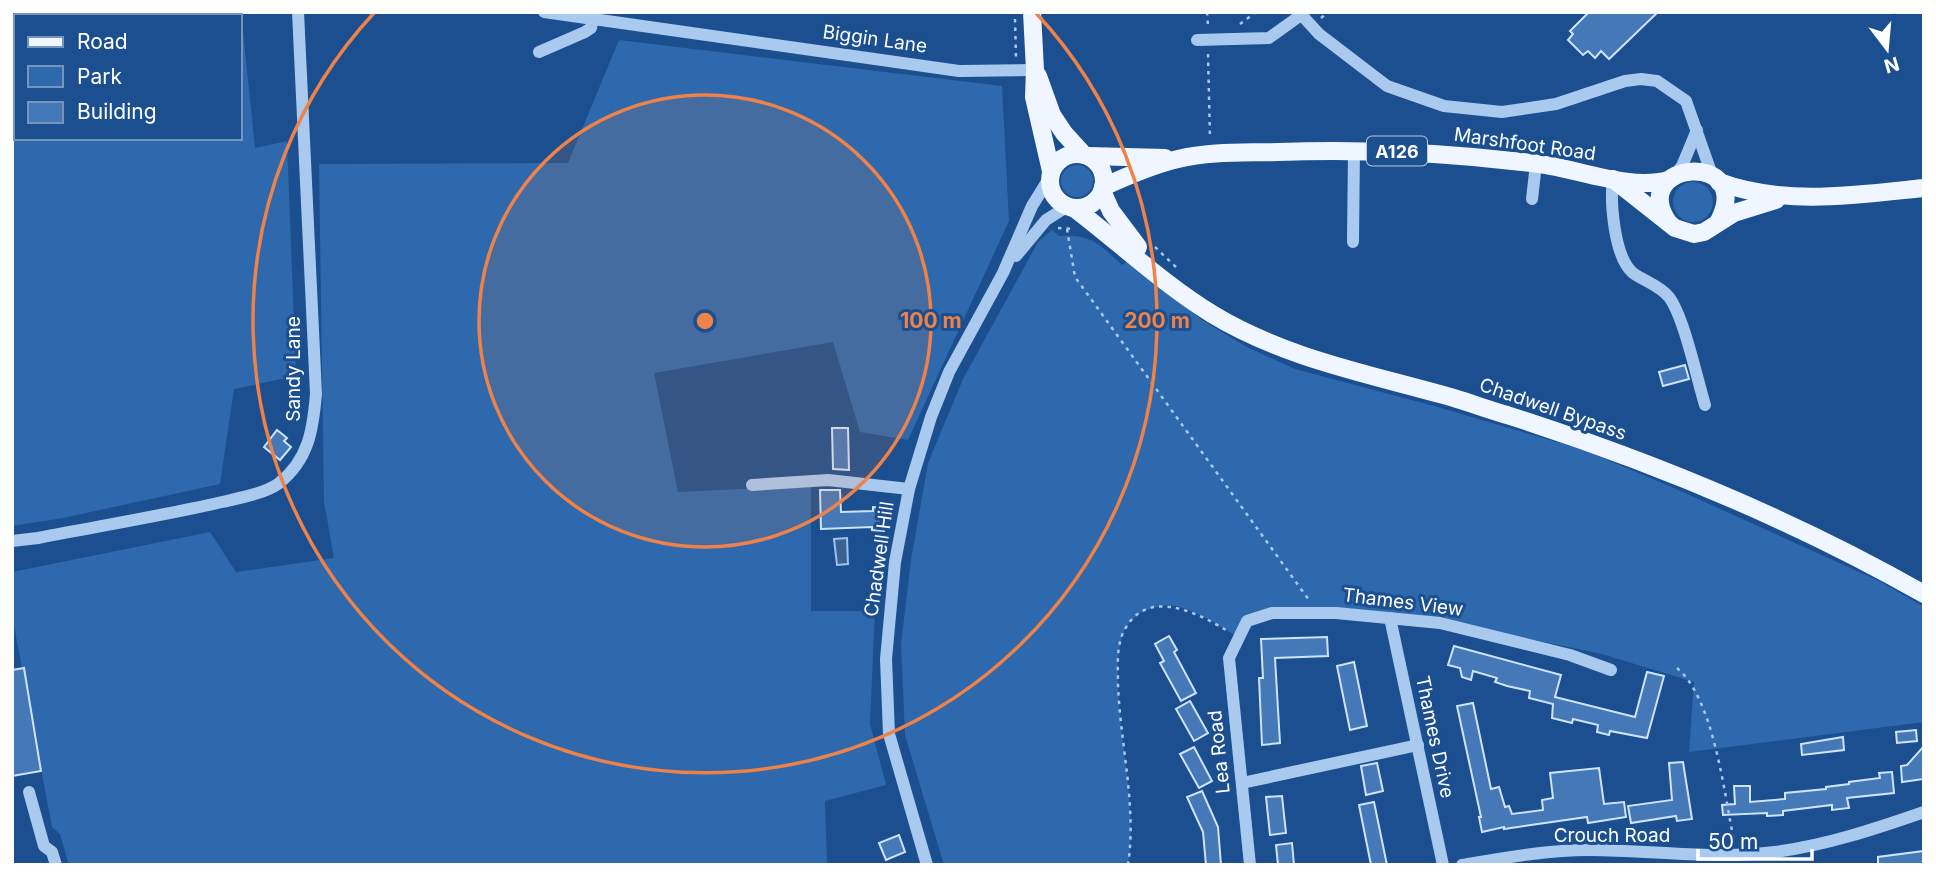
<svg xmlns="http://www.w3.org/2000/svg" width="1936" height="877" font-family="Inter,sans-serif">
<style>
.green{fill:#2e69ad}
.water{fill:#3c6290;stroke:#9cc4f0;stroke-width:2}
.building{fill:#4478b7;stroke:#cfe3fa;stroke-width:2}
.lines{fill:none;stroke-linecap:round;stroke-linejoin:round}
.path{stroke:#a9c9ee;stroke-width:2.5;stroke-dasharray:3.5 5;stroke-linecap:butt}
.minor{stroke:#a9c9ee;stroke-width:12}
.major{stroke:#f0f6ff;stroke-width:18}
.ring{fill:none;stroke:#ee8249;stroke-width:3.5}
.labels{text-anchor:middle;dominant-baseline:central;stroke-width:6;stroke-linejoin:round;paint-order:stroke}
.shield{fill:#1b4f8f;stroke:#bbcadd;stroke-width:2}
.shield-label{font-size:18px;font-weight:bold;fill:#fff}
.street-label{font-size:19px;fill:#fff;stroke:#1b4f8f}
.centre{fill:#ee8249;stroke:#1b4f8f;stroke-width:3.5}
.ring-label{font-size:21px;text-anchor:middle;font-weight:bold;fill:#ee8249;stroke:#1b4f8f;stroke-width:6;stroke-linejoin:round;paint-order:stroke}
</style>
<rect width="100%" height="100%" fill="#1b4f8f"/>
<g class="green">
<polygon points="34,12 241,12 255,148 287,141 296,376 234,389 220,484 63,518 12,526 12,86 16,86 16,138 240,138 240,16 35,16"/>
<polygon points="619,40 1002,86 1009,221 908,440 860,432 833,342 654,373 678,492 811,486 811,611 875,611 870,724 886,785 825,801 827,865 69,865 60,834 52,827 12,615 12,572 210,532 236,572 334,558 324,502 319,164 568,163"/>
<circle cx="1077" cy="181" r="16"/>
<circle cx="1693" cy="202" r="20"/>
<path d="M1052,230L1059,236C1092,234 1099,244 1122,265L1130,260L1202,320L1245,346L1295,369L1434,406L1584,450L1674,488L1879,581L1924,607V722L1689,752L1694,682L1602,654L1506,634L1337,613L1247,621L1238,637C1219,626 1198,611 1176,606C1156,602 1129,615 1123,634C1117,652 1118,669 1118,688C1120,746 1137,807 1128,865H944L905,735L901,644L911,560L928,463L963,379L1038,242Z"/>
</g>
<polygon class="water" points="847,538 848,564 837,565 834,539"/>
<g class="building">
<polygon points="1589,12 1658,12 1609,59 1601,51 1595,58 1588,51 1583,55 1568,40 1573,34 1570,31"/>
<polygon points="1685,365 1689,379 1663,386 1659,372"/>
<polygon points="832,428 848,428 849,470 833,469"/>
<polygon points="277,430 287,438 284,441 291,447 280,460 264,447"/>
<polygon points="820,490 840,490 841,512 873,511 873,507 886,508 884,531 872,530 872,527 821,529"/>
<polygon points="1169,636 1177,650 1174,652 1196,693 1181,701 1160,663 1164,661 1155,644"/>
<polygon points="1327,637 1328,656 1275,658 1280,743 1262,745 1259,678 1263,678 1261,639"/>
<polygon points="1454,646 1561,675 1555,697 1635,717 1647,672 1664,676 1647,738 1610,731 1609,735 1597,732 1598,725 1573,719 1572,723 1552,718 1553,704 1529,698 1530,691 1507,686 1495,682 1497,678 1473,671 1471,680 1462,677 1460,668 1448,665"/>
<polygon points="1354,662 1367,726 1350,730 1337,666"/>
<polygon points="24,668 41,771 12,776 12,670"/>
<polygon points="1190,701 1208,733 1194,741 1176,709"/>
<polygon points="1473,703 1491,789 1499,787 1505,807 1509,806 1512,814 1543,810 1542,800 1553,798 1550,773 1599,768 1604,804 1624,802 1626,817 1588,823 1587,817 1504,829 1504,827 1482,832 1479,817 1481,817 1457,706"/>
<polygon points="1916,730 1917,741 1897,743 1896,732"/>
<polygon points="1843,737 1844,750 1802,755 1801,744"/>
<polygon points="1924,746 1924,779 1902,782 1901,766 1907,765"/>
<polygon points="1194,747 1212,781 1199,788 1180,754"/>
<polygon points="1683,762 1692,819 1677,821 1676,816 1631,823 1628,806 1672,800 1669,763"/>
<polygon points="1377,763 1383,791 1366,795 1361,766"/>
<polygon points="1892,772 1894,793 1847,798 1849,808 1832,810 1832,805 1783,811 1783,815 1767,816 1767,813 1723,815 1722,805 1735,804 1734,786 1750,786 1750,802 1785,799 1785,793 1826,789 1826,787 1849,784 1849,782 1880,778 1879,773"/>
<polygon points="1202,791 1218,827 1221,865 1206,865 1203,832 1187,797"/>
<polygon points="1282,796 1286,833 1270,835 1266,797"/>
<polygon points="1374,802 1381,836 1387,865 1371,865 1359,805"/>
<polygon points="899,835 905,852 886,860 879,843"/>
<polygon points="1292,843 1294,865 1278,865 1276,845"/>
<polygon points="1924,851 1924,865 1878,865 1878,857"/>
</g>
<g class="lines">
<g class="path">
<polyline points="1207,12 1208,26"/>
<polyline points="1321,18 1328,12"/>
<polyline points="1015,19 1016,58"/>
<polyline points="1240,24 1256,12"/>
<polyline points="1208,54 1210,138"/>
<polyline points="1058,228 1073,229"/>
<polyline points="1067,229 1075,277 1309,600"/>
<polyline points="1155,247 1178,269"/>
<path d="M1677,668C1714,699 1724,793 1734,841"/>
<path d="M1128,865C1137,806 1120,743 1118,684C1118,667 1116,646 1124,631C1146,587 1196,612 1226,630"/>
</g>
<g class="minor">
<polyline points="544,12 959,71 1035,70"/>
<polyline points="1299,12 1319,34 1387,86 1444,106 1502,112 1556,104 1625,81 1641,79 1657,81 1686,101 1712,175"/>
<polyline points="1197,40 1269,38 1301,15"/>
<polyline points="539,52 585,32 591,28 593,18"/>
<polyline points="1674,176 1682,166 1697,130"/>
<path d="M1613,179C1610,202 1614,257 1633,273C1644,281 1659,285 1669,297C1684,317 1697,379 1705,405"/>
<polyline points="1532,199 1536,164"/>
<polyline points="1353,242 1354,150"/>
<polyline points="1016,256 1046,220 1068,206"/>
<polyline points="752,485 828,480 909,489"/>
<path d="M12,541L38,538C99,526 161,516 222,502C239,498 263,494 278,484C309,460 313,429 316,394L298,12"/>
<polyline points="1390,618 1443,865"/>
<polyline points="1242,783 1418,745"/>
<polyline points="29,792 44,846 52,852 56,865"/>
<polyline points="927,865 889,734 886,659 895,562 909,489 931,417 949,372 1003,273 1032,206 1050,177"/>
<polyline points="1250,865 1229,658 1247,621 1272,613 1336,613 1440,623 1570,655 1611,670"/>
<path d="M1462,865C1504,858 1546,850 1589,850C1651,850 1713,860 1775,852C1827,845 1875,829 1924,812"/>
</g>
<g class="major">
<polyline points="1032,12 1035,70 1034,97 1051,171"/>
<polyline points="1038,76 1052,115 1064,133 1084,155"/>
<circle cx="1077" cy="181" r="27"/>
<polyline points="1088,156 1165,158"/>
<polyline points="1613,179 1675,228 1694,234 1704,232 1734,213 1776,200"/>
<path d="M1719,182C1783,206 1857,195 1924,188"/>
<path d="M1103,187C1127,176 1152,165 1178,159C1210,151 1245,153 1278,152C1366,149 1452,153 1539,164C1579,169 1630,191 1669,180"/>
<polyline points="1102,191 1111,211 1138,247"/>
<path d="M1074,208C1120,243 1163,284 1212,314C1281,356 1360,372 1436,393C1460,399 1483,408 1507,415C1651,461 1792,519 1924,594"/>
<path d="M1668,222C1627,160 1755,150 1719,221"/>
</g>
</g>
<circle cx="705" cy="321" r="226" fill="#ee8249" fill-opacity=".12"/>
<g class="ring">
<circle cx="705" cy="321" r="226"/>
<path d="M1036 13A452 452 0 1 1 374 13"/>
</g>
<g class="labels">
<rect class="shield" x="1367" y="136.5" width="60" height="29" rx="5"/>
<g class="shield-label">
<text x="1397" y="151">A126</text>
</g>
<g class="street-label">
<text transform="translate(875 39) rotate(8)">Biggin Lane</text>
<text transform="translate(1525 144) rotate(8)">Marshfoot Road</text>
<text transform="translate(293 369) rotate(-90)">Sandy Lane</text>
<text transform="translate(1553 409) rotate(19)">Chadwell Bypass</text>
<text transform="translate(879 559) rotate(-82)">Chadwell Hill</text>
<text transform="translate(1403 602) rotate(7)">Thames View</text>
<text transform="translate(1435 737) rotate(78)">Thames Drive</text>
<text transform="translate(1219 752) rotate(-96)">Lea Road</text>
<text x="1612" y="835">Crouch Road</text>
</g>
</g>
<circle cx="705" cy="321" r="10" class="centre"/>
<g class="ring-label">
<text x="931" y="328">100 m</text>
<text x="1157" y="328">200 m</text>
</g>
<rect width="1936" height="877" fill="none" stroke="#ffffff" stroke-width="28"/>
<rect x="14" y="14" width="228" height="126" fill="#1b4f8f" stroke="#7695bc" stroke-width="2"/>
<rect x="28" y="37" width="35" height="10" fill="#f0f6ff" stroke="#7695bc" stroke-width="2"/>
<text x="77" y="49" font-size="21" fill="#ffffff">Road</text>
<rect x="28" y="66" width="35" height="21" fill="#2e69ad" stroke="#7695bc" stroke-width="2"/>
<text x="77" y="84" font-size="21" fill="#ffffff">Park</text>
<rect x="28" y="102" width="35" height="21" fill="#4478b7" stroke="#7695bc" stroke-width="2"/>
<text x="77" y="119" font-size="21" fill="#ffffff">Building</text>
<g transform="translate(1887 49) rotate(164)" stroke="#1b4f8f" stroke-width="5" paint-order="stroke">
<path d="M0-5L12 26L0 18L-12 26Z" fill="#ffffff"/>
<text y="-10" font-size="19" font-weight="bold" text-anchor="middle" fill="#ffffff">N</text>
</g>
<path d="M1698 849v10h114v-10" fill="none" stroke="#ffffff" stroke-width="3.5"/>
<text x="1708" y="849" font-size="21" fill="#ffffff" stroke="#1b4f8f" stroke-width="5" paint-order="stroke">50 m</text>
</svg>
